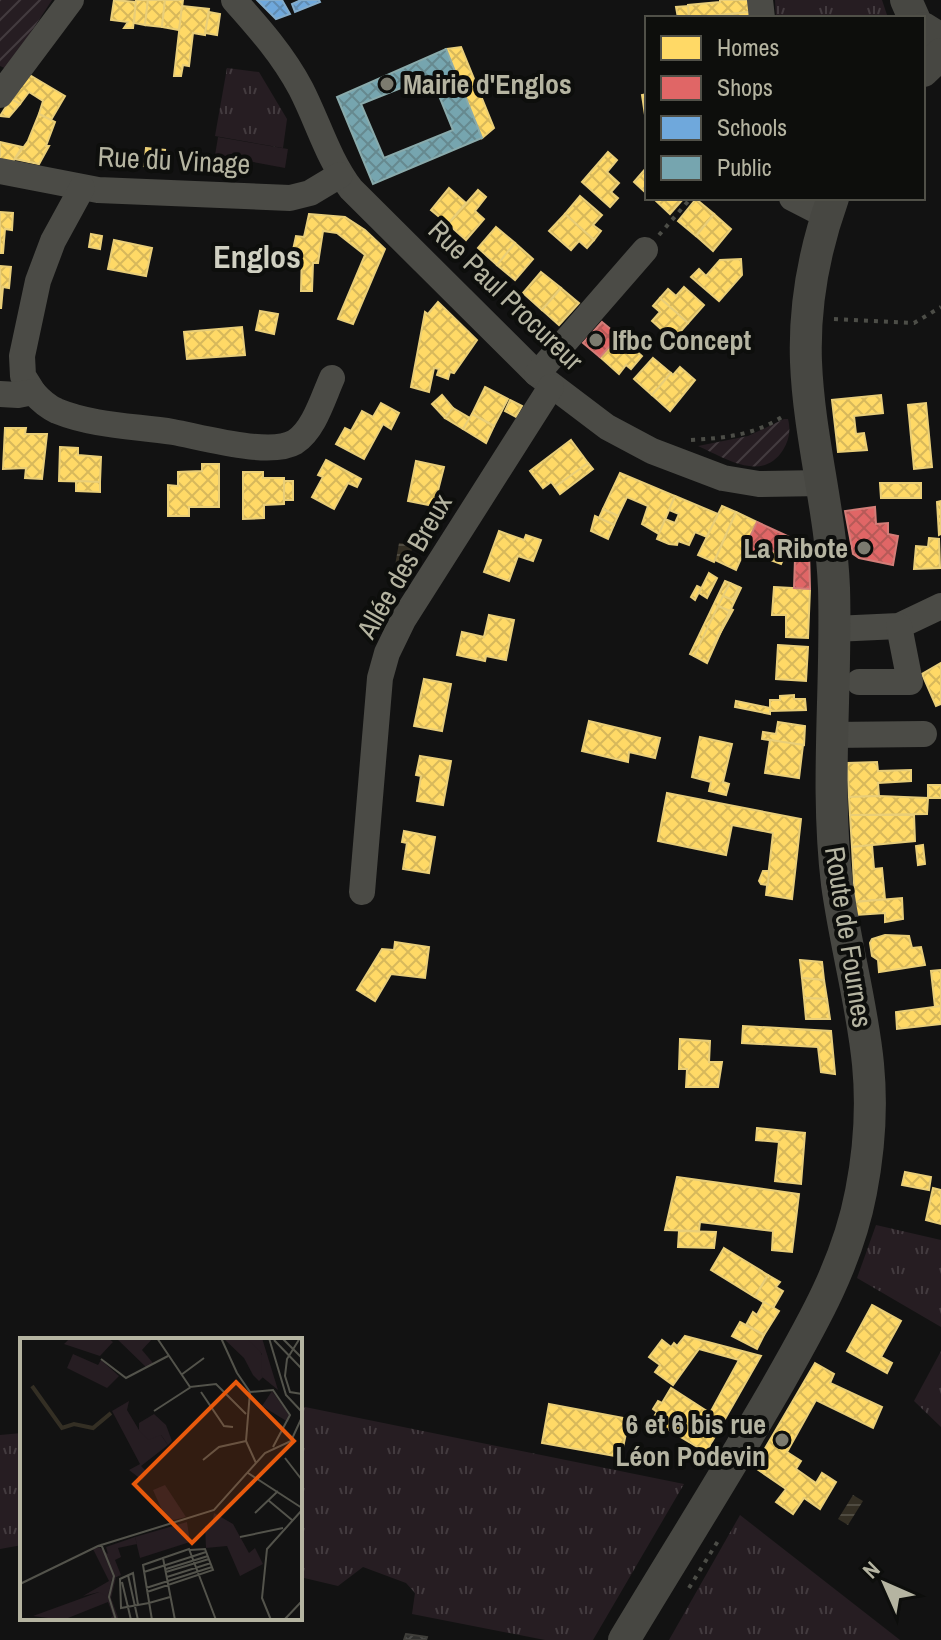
<svg xmlns="http://www.w3.org/2000/svg" width="941" height="1640" font-family="'Archivo Narrow',sans-serif">
<style>
.grass{fill:url(#grass-tufts)}
.garden{fill:url(#garden-furrows)}
.pitch{fill:#261d22}
.water{fill:url(#water-rules)}
.homes{fill:url(#homes-cross-hatch);stroke:#e9ce78;stroke-width:2}
.shops{fill:url(#shops-cross-hatch);stroke:#d37d78;stroke-width:2}
.schools{fill:url(#schools-cross-hatch);stroke:#84acca;stroke-width:2}
.public{fill:url(#public-cross-hatch);stroke:#89aaab;stroke-width:2;fill-rule:evenodd}
.building{fill:url(#building-cross-hatch);stroke:#3f3e3a;stroke-width:2}
.lines{fill:none;stroke-linecap:round;stroke-linejoin:round}
.path{stroke:#4c4d47;stroke-width:4;stroke-dasharray:4 6;stroke-linecap:butt}
.minor{stroke:#4b4b46;stroke-width:26}
.major{stroke:#474742;stroke-width:32}
.poi-dot{fill:#7c7b6f;stroke:#0d0e0c;stroke-width:3}
.labels{text-anchor:middle;dominant-baseline:central;stroke-width:8;stroke-linejoin:round;paint-order:stroke}
.poi-label{font-size:28px;font-weight:bold;fill:#b5b4a1;stroke:#0d0e0c;text-anchor:start}
.street-label{font-size:28px;fill:#b5b4a1;stroke:#0d0e0c}
.quarter-label{font-size:32px;font-weight:bold;fill:#d0d0c2;stroke:#0d0e0c}
.inset-river{fill:none;stroke:#342f24;stroke-width:4}
.inset-road{fill:none;stroke:#53534b;stroke-width:2}
.view{fill:#e8590c;fill-opacity:0.15;stroke:#e8590c;stroke-width:4}
.inset-edge{fill:none;stroke:#b5b4a1;stroke-width:4}
</style>
<defs>
<pattern id="grass-tufts" width="24" height="20" patternUnits="userSpaceOnUse" patternTransform="scale(2)"><rect width="24" height="20" fill="#261d22"/><path d="M3 7l-1-3M5 7V3M7 7l1-3M15 17l-1-3M17 17v-4M19 17l1-3" fill="none" stroke="#433b3f"/></pattern>
<pattern id="garden-furrows" width="10" height="10" patternUnits="userSpaceOnUse" patternTransform="scale(2)"><rect width="10" height="10" fill="#261d22"/><path d="M-1 1l2-2M0 10L10 0M9 11l2-2" fill="none" stroke="#433b3f"/></pattern>
<pattern id="water-rules" width="6" height="5" patternUnits="userSpaceOnUse" patternTransform="scale(2)"><rect width="6" height="5" fill="#342f24"/><path d="M0 2.5h6" fill="none" stroke="#4f4b41"/></pattern>
<pattern id="homes-cross-hatch" width="8" height="8" patternUnits="userSpaceOnUse" patternTransform="scale(2)"><rect width="8" height="8" fill="#ffd966"/><path d="M0 0l8 8M0 8l8-8" fill="none" stroke="#d7b85b"/></pattern>
<pattern id="shops-cross-hatch" width="8" height="8" patternUnits="userSpaceOnUse" patternTransform="scale(2)"><rect width="8" height="8" fill="#e06666"/><path d="M0 0l8 8M0 8l8-8" fill="none" stroke="#b65a58"/></pattern>
<pattern id="schools-cross-hatch" width="8" height="8" patternUnits="userSpaceOnUse" patternTransform="scale(2)"><rect width="8" height="8" fill="#6fa8dc"/><path d="M0 0l8 8M0 8l8-8" fill="none" stroke="#618cb1"/></pattern>
<pattern id="public-cross-hatch" width="8" height="8" patternUnits="userSpaceOnUse" patternTransform="scale(2)"><rect width="8" height="8" fill="#76a5af"/><path d="M0 0l8 8M0 8l8-8" fill="none" stroke="#66898f"/></pattern>
<pattern id="building-cross-hatch" width="8" height="8" patternUnits="userSpaceOnUse" patternTransform="scale(2)"><rect width="8" height="8" fill="#30302e"/><path d="M0 0l8 8M0 8l8-8" fill="none" stroke="#4c4c49"/></pattern>
</defs>
<rect width="100%" height="100%" fill="#121212"/>
<g class="grass">
<polygon points="775,0 882,0 888,18 776,18"/>
<polygon points="227,68 259,72 287,119 283,148 215,136"/>
<polygon points="876,1225 941,1240 941,1327 857,1278"/>
<polygon points="941,1351 941,1427 914,1401"/>
<polygon points="300,1406 684,1484 593,1640 545,1640 412,1614 415,1593 406,1583 363,1567 338,1586 300,1577"/>
<polygon points="22,1433 22,1545 0,1549 0,1435"/>
<polygon points="740,1515 900,1640 669,1640"/>
</g>
<g class="garden">
<polygon points="0,0 52,0 7,69 0,66"/>
<path d="M784,419H788C791,431 789,440 783,450C762,483 725,458 698,446L748,436Z"/>
</g>
<polygon class="pitch" points="218,137 288,149 285,168 215,155"/>
<g class="water">
<polygon points="399,543 413,545 406,573 394,571"/>
<polygon points="853,1495 863,1501 848,1525 838,1519"/>
</g>
<g class="homes">
<polygon points="114,0 136,2 133,28 124,28 128,22 111,20"/>
<polygon points="136,0 148,0 145,25 134,23"/>
<polygon points="148,0 165,0 162,27 145,25"/>
<polygon points="165,0 183,0 179,30 162,27"/>
<polygon points="720,0 748,0 749,12 689,18 688,5 720,2"/>
<polygon points="182,6 209,9 205,35 193,33 189,66 183,65 181,76 174,76"/>
<polygon points="688,6 689,18 678,18 676,7"/>
<polygon points="209,12 220,14 217,35 205,33"/>
<polygon points="749,12 749,18 696,18 704,17"/>
<polygon points="461,47 494,128 482,138 446,49"/>
<polygon points="28,74 65,96 51,120 39,114 43,101 29,92 20,104 11,99"/>
<polygon points="647,94 647,115 645,115 642,95"/>
<polygon points="11,99 20,104 9,117 0,116"/>
<polygon points="39,114 55,122 46,146 49,146 39,164 15,159 28,141"/>
<polygon points="0,142 22,147 12,163 0,160"/>
<polygon points="146,148 165,150 162,168 144,166"/>
<polygon points="608,152 617,160 607,172 619,183 611,192 618,198 610,207 582,182"/>
<polygon points="647,167 647,194 634,182"/>
<polygon points="449,188 466,203 448,224 431,210"/>
<polygon points="478,190 486,197 475,211 484,219 466,240 448,224"/>
<polygon points="580,196 602,215 593,225 601,231 594,240 565,214"/>
<polygon points="653,198 684,198 670,214"/>
<polygon points="696,199 714,214 696,236 678,221"/>
<polygon points="0,212 13,213 12,230 5,229 3,253 0,253"/>
<polygon points="309,214 345,217 365,230 385,249 353,324 338,319 365,255 337,233 323,231 318,263 313,263 312,291 301,291 302,251 293,250 296,236 304,237"/>
<polygon points="565,214 594,240 587,248 579,241 571,250 549,231"/>
<polygon points="714,214 731,229 713,251 696,236"/>
<polygon points="496,227 515,243 497,265 478,248"/>
<polygon points="91,234 102,236 100,249 89,247"/>
<polygon points="114,240 152,248 146,276 108,269"/>
<polygon points="515,243 533,259 515,280 497,265"/>
<polygon points="741,259 742,275 719,301 691,277 699,269 706,276 720,260"/>
<polygon points="0,266 11,267 9,288 3,287 1,309"/>
<polygon points="541,272 561,288 542,310 523,293"/>
<polygon points="684,287 704,305 688,323 660,298 668,289 676,296"/>
<polygon points="561,288 579,303 559,325 542,310"/>
<polygon points="660,298 688,323 673,340 652,321 660,312 653,306"/>
<polygon points="438,302 477,340 454,373 450,372 448,379 437,375 439,369 434,368 429,392 411,387 425,312 428,314"/>
<polygon points="260,311 278,314 274,334 256,330"/>
<polygon points="242,327 245,355 187,359 184,332"/>
<polygon points="619,336 642,356 631,369 626,365 619,374 600,357"/>
<polygon points="653,358 671,373 652,395 634,379"/>
<polygon points="680,367 695,380 670,411 652,395 671,373 673,375"/>
<polygon points="485,387 508,399 494,426 472,414"/>
<polygon points="442,395 453,408 445,418 432,404"/>
<polygon points="881,395 883,413 854,416 856,434 864,433 867,450 838,452 832,400"/>
<polygon points="510,400 522,406 516,417 505,411"/>
<polygon points="381,403 399,413 391,429 383,424 364,459 336,444 345,428 351,431 362,411 373,417"/>
<polygon points="926,403 932,467 914,469 908,405"/>
<polygon points="453,408 470,418 463,429 445,418"/>
<polygon points="472,414 494,426 486,443 463,429"/>
<polygon points="5,428 26,428 25,434 47,434 42,479 25,478 26,468 3,469"/>
<polygon points="571,440 588,463 555,487 551,482 543,488 530,471"/>
<polygon points="60,447 78,448 78,455 101,457 100,482 59,481"/>
<polygon points="326,460 361,479 357,487 348,483 334,509 312,497 323,477 318,475"/>
<polygon points="416,461 444,467 434,506 408,501"/>
<polygon points="588,463 593,469 560,494 555,487"/>
<polygon points="202,464 219,464 219,507 189,507 189,516 168,516 168,485 178,486 178,472 202,471"/>
<polygon points="243,472 263,472 263,478 284,478 284,504 264,505 264,518 243,519"/>
<polygon points="620,473 675,496 659,534 642,524 648,506 627,497 618,516 603,509"/>
<polygon points="76,481 100,482 100,492 76,491"/>
<rect x="284" y="481" width="9" height="19"/>
<polygon points="880,483 921,483 921,498 881,498"/>
<polygon points="675,496 718,514 707,537 695,532 689,545 678,541 677,545 669,544 657,539 665,519 675,523 679,514 669,510"/>
<polygon points="941,501 941,534 939,535 937,502"/>
<polygon points="722,506 736,512 714,562 698,555"/>
<polygon points="603,509 618,516 614,525 599,518"/>
<polygon points="736,512 757,522 736,570 715,560"/>
<polygon points="595,516 614,525 608,539 591,531"/>
<polygon points="499,531 524,540 526,535 541,540 533,561 518,556 509,581 484,572"/>
<polygon points="929,538 939,539 940,568 914,569 916,546 928,547"/>
<polygon points="768,549 785,555 781,564 765,558"/>
<polygon points="709,573 717,578 707,598 699,593"/>
<polygon points="725,581 730,583 694,656 690,654"/>
<polygon points="730,583 739,587 733,600 723,596"/>
<polygon points="697,586 701,588 695,600 691,597"/>
<polygon points="739,587 741,588 730,611 718,606 723,596 733,600"/>
<polygon points="774,587 810,589 808,638 786,637 786,615 772,615"/>
<polygon points="718,606 730,611 707,663 694,656"/>
<polygon points="731,609 733,610 713,646 730,611"/>
<polygon points="489,615 514,620 506,660 486,656 485,661 457,655 462,632 484,637"/>
<polygon points="778,645 808,647 806,681 776,679"/>
<polygon points="941,663 941,704 936,706 922,674"/>
<polygon points="424,679 451,684 442,731 414,726"/>
<polygon points="794,695 794,699 805,699 806,710 770,711 770,714 735,707 736,701 770,708 770,700 780,700 780,696"/>
<polygon points="589,721 660,738 655,758 629,752 628,762 582,751"/>
<polygon points="778,722 805,726 804,745 762,739 763,732 776,734"/>
<polygon points="700,737 732,744 723,782 729,784 726,795 709,791 711,782 692,777"/>
<polygon points="770,740 803,745 799,778 765,773"/>
<polygon points="420,756 451,761 443,805 417,801 421,776 416,775"/>
<polygon points="877,762 878,771 911,770 911,781 878,783 879,796 849,797 847,763"/>
<rect x="928" y="785" width="13" height="13"/>
<polygon points="667,793 801,819 792,899 766,895 773,833 732,825 726,855 658,841"/>
<polygon points="879,796 928,798 927,814 850,815 849,797"/>
<polygon points="850,815 914,815 915,841 852,847"/>
<polygon points="404,831 435,837 429,873 403,869 407,843 402,842"/>
<polygon points="872,845 874,869 882,868 885,899 855,902 852,847"/>
<polygon points="923,845 925,864 918,865 916,846"/>
<polygon points="763,871 769,871 768,885 761,884 759,881"/>
<polygon points="902,898 903,919 885,922 885,913 856,915 855,902"/>
<polygon points="885,935 909,936 912,948 921,947 925,965 879,972 878,960 872,956 870,943 872,939"/>
<polygon points="395,942 429,947 425,978 391,974 375,1001 357,990 382,949 394,950"/>
<polygon points="800,960 822,962 824,980 802,978"/>
<polygon points="941,970 941,1006 935,1007 931,971"/>
<polygon points="802,978 824,980 827,999 804,998"/>
<polygon points="804,998 827,999 830,1019 806,1019"/>
<polygon points="941,1006 941,1024 897,1029 896,1012"/>
<polygon points="743,1026 831,1031 835,1074 821,1072 818,1047 742,1043"/>
<polygon points="680,1039 710,1041 709,1062 722,1062 718,1087 686,1087 687,1069 679,1069"/>
<polygon points="757,1128 805,1133 801,1184 775,1181 779,1142 756,1140"/>
<polygon points="905,1172 931,1177 929,1190 902,1185"/>
<polygon points="677,1177 799,1194 792,1252 772,1250 773,1231 700,1222 699,1231 665,1230"/>
<polygon points="933,1188 941,1190 941,1224 926,1220"/>
<polygon points="679,1231 716,1232 714,1248 678,1247"/>
<polygon points="724,1248 768,1275 755,1297 711,1270"/>
<polygon points="768,1275 780,1282 776,1287 783,1291 773,1308 755,1297"/>
<polygon points="764,1302 779,1311 764,1335 746,1325 753,1312 757,1315"/>
<polygon points="872,1305 901,1321 881,1357 892,1363 887,1373 847,1351"/>
<polygon points="740,1322 764,1335 757,1349 732,1336"/>
<polygon points="685,1336 761,1356 706,1452 652,1420 657,1412 653,1409 658,1401 662,1403 671,1388 710,1413 739,1360 699,1349 673,1385 655,1372 660,1365 649,1357 662,1340 671,1347 674,1343 677,1346"/>
<polygon points="815,1363 834,1374 830,1383 882,1407 873,1428 816,1400 787,1452 801,1461 796,1469 816,1483 822,1473 836,1482 820,1509 804,1498 793,1514 776,1502 786,1489 754,1467"/>
<polygon points="549,1404 629,1419 621,1457 542,1443"/>
</g>
<g class="shops">
<polygon points="602,322 619,336 600,357 583,343"/>
<polygon points="875,507 876,524 888,523 888,534 898,536 893,565 859,558 853,554 845,511"/>
<polygon points="757,522 805,544 809,551 810,589 794,588 795,559 768,549 764,559 743,552"/>
</g>
<g class="schools">
<polygon points="257,0 282,0 290,14 276,19"/>
<polygon points="301,0 319,0 320,2 295,12 292,4"/>
</g>
<path class="public" d="M446,49L482,138L373,184L337,97ZM431,76L453,130L384,158L361,104Z"/>
<polygon class="building" points="406,1634 427,1637 426,1640 404,1640"/>
<g class="lines">
<g class="path">
<polyline points="659,235 691,198"/>
<polyline points="834,319 914,323 941,307"/>
<path d="M691,440C726,438 755,435 785,415"/>
<polyline points="689,1588 718,1541"/>
</g>
<g class="minor">
<path d="M234,0C259,28 283,55 301,89C318,122 328,159 351,189L537,374L607,427L652,451L723,478L759,484L823,483"/>
<polyline points="760,0 762,18"/>
<polyline points="0,95 71,0"/>
<polyline points="0,171 98,190 290,198 310,193 340,175"/>
<polyline points="792,198 827,216"/>
<polyline points="537,374 645,250"/>
<polyline points="33,392 23,376 22,356 38,281 53,241 82,188"/>
<path d="M0,394L18,395L33,392C40,400 48,407 57,411C94,426 135,426 173,432C201,437 270,457 295,442C314,430 323,398 332,378"/>
<polyline points="834,629 899,626 941,606"/>
<polyline points="859,682 910,682 899,626"/>
<polyline points="831,735 924,734"/>
<polyline points="362,892 380,678 387,653 403,620 551,387"/>
</g>
<g class="major">
<polyline points="906,0 914,18"/>
<polyline points="923,28 941,39"/>
<polyline points="923,71 941,54"/>
<path d="M624,1640C674,1557 725,1476 773,1393C810,1328 847,1266 861,1192C869,1151 872,1105 868,1064C862,1003 845,944 837,884C825,785 837,687 834,588C831,512 809,438 806,362C804,306 814,251 833,198"/>
</g>
</g>
<g class="poi-dot">
<circle cx="387" cy="84" r="8"/>
<circle cx="596" cy="340" r="8"/>
<circle cx="864" cy="548" r="8"/>
<circle cx="782" cy="1440" r="8"/>
</g>
<g class="labels">
<g class="poi-label">
<text x="403" y="84">Mairie d'Englos</text>
<text x="612" y="340">Ifbc Concept</text>
<text x="848" y="548" text-anchor="end">La Ribote</text>
<text x="766" y="1424" text-anchor="end">6 et 6 bis rue<tspan x="766" dy="32">Léon Podevin</tspan></text>
</g>
<g class="street-label">
<text transform="translate(174 160) rotate(3)">Rue du Vinage</text>
<text transform="translate(506 295) rotate(44)">Rue Paul Procureur</text>
<text transform="translate(404 566) rotate(-60)">Allée des Breux</text>
<text transform="translate(849 937) rotate(81)">Route de Fournes</text>
</g>
<g class="quarter-label">
<text x="257" y="256">Englos</text>
</g>
</g>
<g transform="translate(20 1338)">
<rect width="282" height="282" fill="#121212"/>
<path d="M50,0H88L93,4L80,18L44,6ZM96,0H133L122,12L133,25L127,30ZM203,0H227L237,6L246,26L243,39L239,43L233,37L224,20ZM53,16L78,27L81,22L99,38L87,50L47,30ZM109,63L107,72L119,92L141,97L148,107L121,128L128,135L122,142L109,132L120,126L92,73ZM145,147L166,179L150,183L141,170L133,152ZM194,175L213,186L229,215L235,210L243,226L220,238L207,208L186,210L185,188L192,186ZM167,184L170,204L120,220L115,199ZM96,239L91,260L99,282H88L93,278L88,264L43,282L13,278L79,254Z" fill="#261d22"/>
<path d="M227,0H242L258,52L241,38L242,16ZM134,76L146,87L152,103L148,107L141,97L128,102L119,92V85ZM115,199L117,206L98,210L101,219L95,222L101,237L92,241L87,259L79,254L63,258L89,243L73,211L79,209L88,216L86,209Z" fill="#261d22"/>
<path d="M252,53L270,78L268,84L242,68Z" fill="#261d22"/>
<path class="inset-river" d="M12,48L42,90L54,86L73,90L91,75"/>
<path class="inset-road" d="M137,0L170,49L196,46L226,76M201,0L217,35M249,0L266,57L282,74M262,0L282,20M280,0L267,21L265,38L270,54L282,56M254,2L282,31M81,21L106,40L148,18M217,35L230,54L226,103L236,125M161,37L184,20M181,54L204,88L213,89M230,54L253,52L270,77L253,109M134,73L171,49M265,120L282,142M183,122L199,109L226,103M228,135L282,170M248,162L272,182M235,175L258,153M220,199L263,190M81,206L94,238L89,259L96,282M146,231L188,218M124,234L186,214M146,234L189,221M108,237L118,282M147,239L191,225M102,244L111,282M0,246L78,208L194,172L245,115L271,103L282,79M126,250L192,229M127,254L193,232L185,211L170,212M118,267L113,235L100,241L101,270L129,265L150,259M132,282L123,227L143,220M155,282L143,220L169,211L196,282M251,282L242,260L247,211L282,172M264,282L282,263"/>
<path class="view" d="M216,44L274,103L172,205L114,146Z"/>
<rect width="282" height="282" class="inset-edge"/>
</g>
<rect x="645" y="16" width="280" height="184" fill="#0d0e0c" stroke="#505048" stroke-width="2"/>
<rect x="661" y="36" width="40" height="24" fill="#ffd966" stroke="#505048" stroke-width="2"/>
<text x="717" y="56" font-size="24" fill="#b5b4a1">Homes</text>
<rect x="661" y="76" width="40" height="24" fill="#e06666" stroke="#505048" stroke-width="2"/>
<text x="717" y="96" font-size="24" fill="#b5b4a1">Shops</text>
<rect x="661" y="116" width="40" height="24" fill="#6fa8dc" stroke="#505048" stroke-width="2"/>
<text x="717" y="136" font-size="24" fill="#b5b4a1">Schools</text>
<rect x="661" y="156" width="40" height="24" fill="#76a5af" stroke="#505048" stroke-width="2"/>
<text x="717" y="176" font-size="24" fill="#b5b4a1">Public</text>
<g transform="translate(885 1584) rotate(315)" stroke="#0d0e0c" stroke-width="6" paint-order="stroke">
<path d="M0-6L14 30L0 20L-14 30Z" fill="#b5b4a1"/>
<text y="-12" font-size="22" font-weight="bold" text-anchor="middle" fill="#b5b4a1">N</text>
</g>
</svg>
